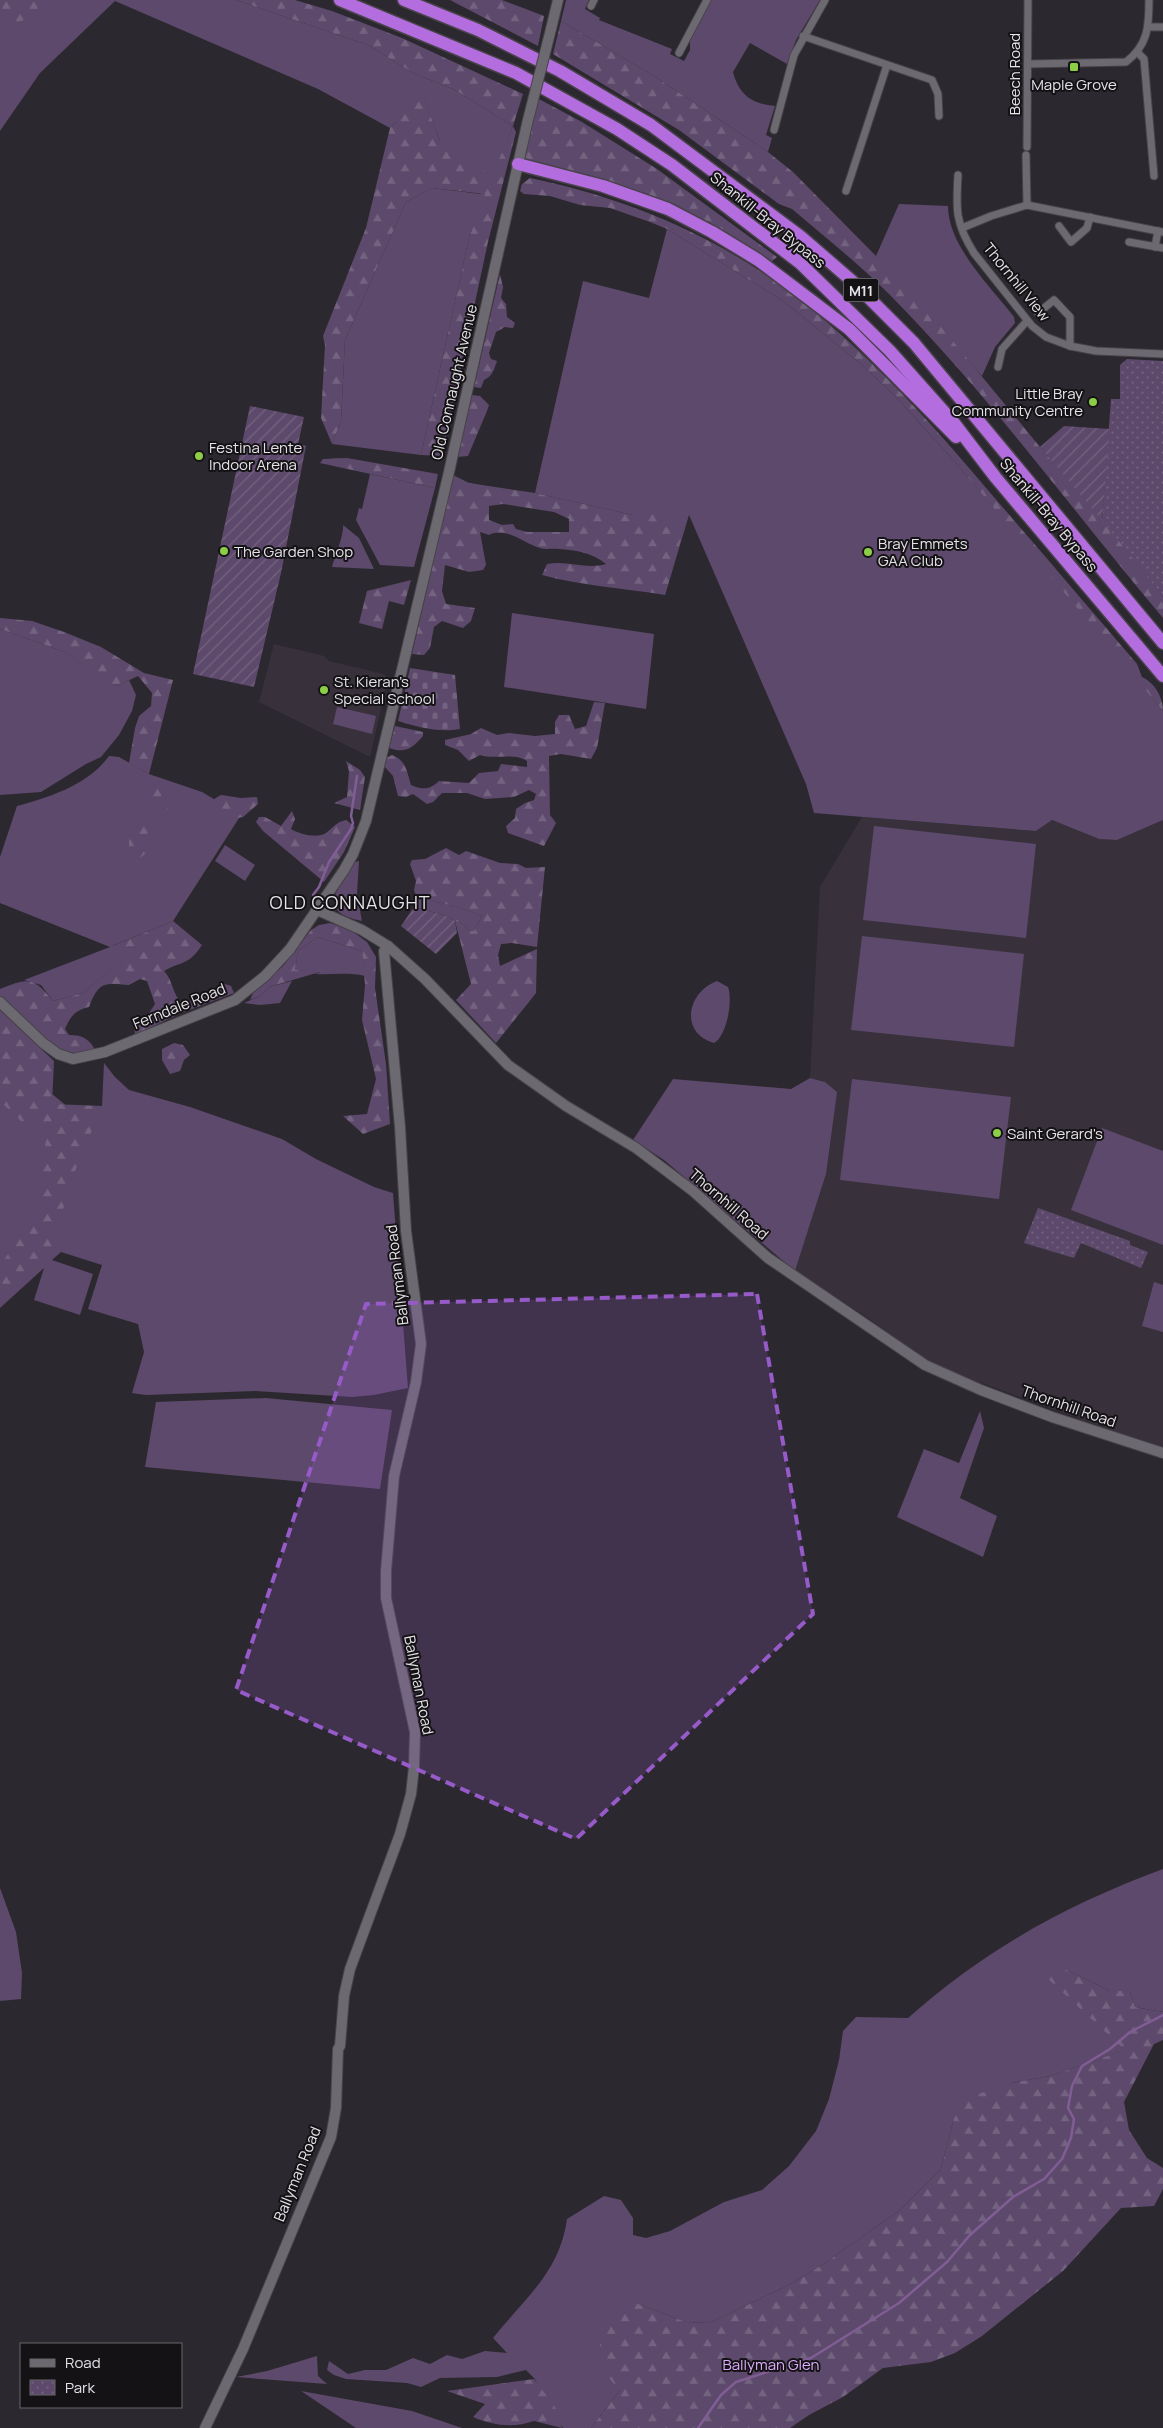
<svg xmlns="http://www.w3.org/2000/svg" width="1163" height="2428" font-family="Manrope,sans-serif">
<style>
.built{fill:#38313c}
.grass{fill:#5d496b}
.forest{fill:url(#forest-firs);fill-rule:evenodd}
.cemetery{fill:url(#cemetery-stones)}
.park{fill:url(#park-dots)}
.garden{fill:url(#garden-furrows)}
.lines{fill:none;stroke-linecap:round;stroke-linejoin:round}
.stream{stroke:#805e95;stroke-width:2.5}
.street-casing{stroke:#474349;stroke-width:9}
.secondary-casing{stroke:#474349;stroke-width:12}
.highway-casing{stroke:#474349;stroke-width:15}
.street{stroke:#6d6971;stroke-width:7}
.secondary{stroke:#6d6971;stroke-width:10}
.highway{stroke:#b46dde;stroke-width:12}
.secondary-bridge-casing{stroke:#474349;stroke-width:12;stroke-linecap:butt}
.secondary-bridge{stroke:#6d6971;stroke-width:10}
.marked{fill:#965ac9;fill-opacity:0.2;stroke:#965ac9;stroke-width:4;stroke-dasharray:10 6;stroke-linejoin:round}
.poi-dot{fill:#8cce45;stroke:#141215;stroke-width:2}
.labels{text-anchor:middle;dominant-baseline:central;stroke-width:4;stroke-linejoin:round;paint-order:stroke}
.shield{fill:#141215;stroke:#a7a4a9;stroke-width:1}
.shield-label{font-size:14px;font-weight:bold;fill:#e6e3e8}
.street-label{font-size:15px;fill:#e6e3e8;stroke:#141215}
.poi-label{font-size:15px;fill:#e6e3e8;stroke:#141215;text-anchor:start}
.park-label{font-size:15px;fill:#ddacfd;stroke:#141215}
.quarter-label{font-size:18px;letter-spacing:1px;fill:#e6e3e8;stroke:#141215}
</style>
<defs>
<pattern id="forest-firs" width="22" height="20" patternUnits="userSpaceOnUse" patternTransform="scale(1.25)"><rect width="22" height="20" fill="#5d496b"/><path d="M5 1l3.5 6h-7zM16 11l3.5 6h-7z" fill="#746380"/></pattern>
<pattern id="cemetery-stones" width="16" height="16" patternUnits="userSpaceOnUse" patternTransform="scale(1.25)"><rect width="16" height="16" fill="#5d496b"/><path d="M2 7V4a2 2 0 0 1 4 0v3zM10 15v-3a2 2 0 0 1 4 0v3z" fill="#746380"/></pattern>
<pattern id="park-dots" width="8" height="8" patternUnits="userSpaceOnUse" patternTransform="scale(1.25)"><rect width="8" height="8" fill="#5d496b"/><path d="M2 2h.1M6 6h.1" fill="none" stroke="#746380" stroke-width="1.8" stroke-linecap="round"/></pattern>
<pattern id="garden-furrows" width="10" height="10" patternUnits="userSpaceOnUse" patternTransform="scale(1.25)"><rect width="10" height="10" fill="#5d496b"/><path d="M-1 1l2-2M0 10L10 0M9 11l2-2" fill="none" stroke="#746380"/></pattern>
</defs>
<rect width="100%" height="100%" fill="#2c282f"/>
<g class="built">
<polygon points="274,644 324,656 329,661 383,674 388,678 370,757 259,702"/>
<polygon points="862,817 1036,831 1052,820 1099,839 1117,840 1163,820 1163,1449 932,1365 864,1315 795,1271 826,1174 825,1082 810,1078 820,887"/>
</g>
<g class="grass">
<polygon points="57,0 236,0 368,45 413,73 455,90 513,126 469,238 421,455 332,444 341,421 345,340 406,202 432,188 481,194 440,141 423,97 390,128 318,89 115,1 40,73 0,131 0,23"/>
<path d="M566,0H589L585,9L600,18L599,20L672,49L670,54L684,61L690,50V41L710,0H820L796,40L787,64L750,43L733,72C739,95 752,104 775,106L766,135L772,138L768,152L654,76L561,21Z"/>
<path d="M899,204L948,206C948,246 991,287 1014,317L1015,323L995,347L982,376L876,256Z"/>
<polygon points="667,229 782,300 862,365 895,396 957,464 1089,620 1163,711 1163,820 1117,840 1099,839 1052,820 1036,831 814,813 806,784 689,515 665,595 633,515 535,493 583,281 649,298"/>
<polygon points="370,474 435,488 414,567 380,565 356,520 359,508 362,509"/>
<path d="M343,525L359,538L374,569L332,567C335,556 344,535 343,525Z"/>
<polygon points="512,613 654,634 646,709 504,687"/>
<polygon points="0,629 65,652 116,686 129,680 136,695 132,711 119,735 101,757 86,764 41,792 0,795"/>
<polygon points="337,707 376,716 372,734 333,724"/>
<path d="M109,756L119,757L149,774L202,792L241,815L173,921L112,946L138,948L83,993L53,1001L41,985L24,980L110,947L0,903V857L17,806C50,797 88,785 109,756Z"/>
<polygon points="874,826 1036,844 1026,938 863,920"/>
<polygon points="225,845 255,865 245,881 215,861"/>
<path d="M359,861L357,894L362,921C316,912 337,889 355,862Z"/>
<path d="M416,896C439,903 461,907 482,916L474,931H470L457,919L455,921L447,916L414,907Z"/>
<polygon points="862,936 1024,954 1014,1047 851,1030"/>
<path d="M317,937L362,951L365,976C348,972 332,975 315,974L321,972L295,970L298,951Z"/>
<polygon points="292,981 280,1003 260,1005 244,1003 260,996 269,987"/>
<path d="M717,981L728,987C733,1000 727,1036 714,1043C679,1033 687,992 717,981Z"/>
<polygon points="0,1055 18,1066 74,1112 102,1106 104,1063 115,1077 129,1090 190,1107 282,1139 316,1159 374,1187 393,1193 408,1388 374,1395 352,1397 255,1391 146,1395 132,1393 144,1352 138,1324 88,1309 102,1265 61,1252 52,1260 93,1274 80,1315 34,1300 44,1268 0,1308"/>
<polygon points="810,1078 825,1082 837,1092 826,1174 795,1271 664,1160 633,1140 673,1079 791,1089"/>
<polygon points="852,1079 1011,1097 999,1199 840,1180"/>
<polygon points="1102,1128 1163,1151 1163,1245 1071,1210"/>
<polygon points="1154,1282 1163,1285 1163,1332 1142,1326"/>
<polygon points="266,1398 392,1410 380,1489 145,1467 156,1402"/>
<polygon points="980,1411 984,1428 960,1498 997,1516 983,1557 897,1517 924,1449 959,1463"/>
<path d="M1163,1869V2012L1135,2007L1130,1991H1110L1067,1970L1126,2050L1050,2076L1011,2083L954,2118L941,2169L900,2210L825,2263L789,2285L709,2323L686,2322L636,2303L620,2390L591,2428H563L534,2378L526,2370L497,2377L440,2378L421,2387L407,2383L346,2379L334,2375L327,2370L329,2361L348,2374L365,2370H386L413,2358L430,2364L447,2355L462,2359L485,2351L507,2353L493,2338C524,2299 560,2272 567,2219L604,2196L621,2200L633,2218V2235L646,2238L670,2231L724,2202L762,2190L789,2166L816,2131L829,2099L839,2060L843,2031L856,2017L908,2018C986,1949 1066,1905 1163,1869Z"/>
<polygon points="0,1888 16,1932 22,1973 21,1999 0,2001"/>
<polygon points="317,2356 318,2376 327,2384 236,2377 267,2371"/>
<polygon points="301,2391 412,2411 462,2428 356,2428"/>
</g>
<g class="forest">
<polygon points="0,0 59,0 27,19 0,28"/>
<polygon points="236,0 295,0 332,11 402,38 523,94 513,126 516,132 488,242 442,456 421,455 469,238 485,194 432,188 406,202 345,340 341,421 332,444 321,418 325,345 323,336 366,228 390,128 423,96 440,141 492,176 513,126 455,90 413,73 368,45"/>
<polygon points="450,0 502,0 544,16 538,46"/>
<path d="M561,21L654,76L768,152L793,172L876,256L900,277L1040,447L1094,508L1163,597V618C1072,510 989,395 889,294C859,264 825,237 792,209L779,204L679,130L553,54Z"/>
<polygon points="537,98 582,122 657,169 777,257 771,262 713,229 521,160"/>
<path d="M530,178C598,192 663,215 724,249C831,309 921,410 999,503C1045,556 1091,610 1137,664L1142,677C1155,683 1163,697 1163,711L957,464L895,396L862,365L782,300L667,229L650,222L610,208L580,205L550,196L524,194L520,191L522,184Z"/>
<path d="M500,274L503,287L501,298L506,304L507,317L515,323L513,328L505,327L496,332L489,353L491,359L497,361C494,369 493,376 484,380L481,388L474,387Z"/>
<polygon points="472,395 480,396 489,405 487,411 468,456 457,457"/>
<polygon points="347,458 438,474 435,488 320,463 323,459"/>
<path d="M453,475L469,483L535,493L633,515L639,511L656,515L670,527L683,532L665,595C623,588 582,586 542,575L547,564C568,560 586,570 606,564C593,553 576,550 559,549C553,548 546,550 540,548C524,544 507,526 489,535L480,532L486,565L483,570L469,572L445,565L442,591L446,604L475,608L471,621L463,628L442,621L434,627L430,648L424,655L412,654ZM503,504L554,512L569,519V532H527L516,529L513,524L502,525L489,520V506Z"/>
<polygon points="411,580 404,605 389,601 382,629 359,623 367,591"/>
<polygon points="0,618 32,621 64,632 101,647 144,673 173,680 149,774 129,763 135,728 139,716 151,706 152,693 138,676 116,686 110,683 65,652 0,629"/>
<path d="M594,702L605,703L597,748L591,759L561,754L549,756L550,815L556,823L544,846L508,833L506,826L515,818L516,809L525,803L534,800L536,794L529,790L514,797L485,799L467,793H442L433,802L427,804L413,794L406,797L398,796L393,776L384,766L386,758L392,755C406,760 407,772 411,785C422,790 430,790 439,781L469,783L479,773L498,771L501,764L527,767V761C514,752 495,760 480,755L469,761L458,750L445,745V740L471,734L481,728L497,735L509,733L535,736L555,734V722L559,715H569L575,729L586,726Z"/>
<path d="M395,726L423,732V736C412,748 406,754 389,748Z"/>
<polygon points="346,761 360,770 365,777 360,810 334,803 347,797 349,771"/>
<polygon points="152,781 167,794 168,810 164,814 156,813 145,798 145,785"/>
<polygon points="221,795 241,798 257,797 258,804 243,817 232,819 214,799"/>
<path d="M292,811L295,819L291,829C299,834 317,839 326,833C334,827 336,822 346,820L355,827L344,852L324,882L263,831L256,822L259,817H265L281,826Z"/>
<path d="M138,823C141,824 147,824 150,826C166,835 146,857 135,860L129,852V828Z"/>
<path d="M446,848L459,855L466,851L500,863L518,864L526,868L545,867L537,947L512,943L501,944L498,955L500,966L537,949L536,993L496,1043L456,1000L471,984L455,921L457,919L470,931H474L482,916C460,907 439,903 416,896L414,890L416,881L410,864L412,860L425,859Z"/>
<path d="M173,921L202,945C189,965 182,961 164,971C173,980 172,994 182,1003L197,999L225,984L231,986L234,993L179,1014L135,1035L134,1022L147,1016L155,1004L147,981L140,979L129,985C104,983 99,981 89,1007C75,1010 70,1017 65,1029L69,1035C83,1035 90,1039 96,1052C84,1053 72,1055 61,1050C43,1043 16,1013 0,1000V989C28,978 33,976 53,1001L83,993L137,948L110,947Z"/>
<polygon points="330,923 349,929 367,942 376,957 375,988 386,1064 390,1124 363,1134 343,1116 367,1114 376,1079 362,1020 365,985 362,951 317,937 298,951 295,970 323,971 269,987 260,996 250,1000 253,993 283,966 311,930 319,925"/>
<polygon points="0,1010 54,1061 52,1104 102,1106 71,1181 52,1249 0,1298 0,1265 39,1213 47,1126 22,1122 3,1104 0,1105"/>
<polygon points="174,1043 183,1045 190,1055 184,1060 180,1071 170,1074 162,1060 162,1049"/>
<path d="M1067,1970L1110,1991H1130L1135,2007L1163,2012V2040L1154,2044L1124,2102L1129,2130L1147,2158L1163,2168V2189L1154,2206L1121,2208L1063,2271L982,2336L955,2353L931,2362L883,2368L843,2397L809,2415L790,2428H591L620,2390C600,2373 598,2350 601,2325L636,2303L686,2322L709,2323L789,2285L825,2263L900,2210L941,2169L954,2118L972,2096L1011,2083L1050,2076L1125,2050L1047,1978Z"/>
<path d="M534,2379L558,2411L562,2428L534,2421C514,2428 494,2426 473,2417L485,2404L447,2391Z"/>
</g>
<path class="cemetery" d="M410,668L455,675L460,729C438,733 419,727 398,721Z"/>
<g class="park">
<polygon points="1127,359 1163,361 1163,597 1102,520 1111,399 1120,399 1120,365"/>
<polygon points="1038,1208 1130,1241 1130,1245 1148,1252 1141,1268 1081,1243 1074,1258 1024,1243"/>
</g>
<g class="garden">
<polygon points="250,406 304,417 298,444 306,446 281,573 254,687 193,674"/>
<polygon points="1064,426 1110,429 1102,520 1040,447"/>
<polygon points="414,907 447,916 455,921 457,933 436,954 401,926"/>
</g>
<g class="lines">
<g class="stream">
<polyline points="313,895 319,887 329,862 351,829 353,823 351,816 357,776"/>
<polyline points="698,2428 721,2395 736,2382 811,2358 899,2303 947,2262 970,2235 1013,2197 1044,2179 1062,2159 1071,2138 1074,2119 1068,2108 1072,2086 1082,2066 1110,2049 1130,2032 1163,2015"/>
</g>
<defs>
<g id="street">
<polyline points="591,6 594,0"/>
<polyline points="1149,27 1163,27"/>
<polyline points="803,36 932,80 938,94 939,116"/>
<polyline points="679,53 707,0"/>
<polyline points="1138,53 1144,59 1154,176"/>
<path d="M1028,64L1126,62C1148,45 1149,27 1149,0"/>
<polyline points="774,130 794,55 825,0"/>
<polyline points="1027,147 1028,0"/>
<polyline points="1026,155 1027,205"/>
<path d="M958,175C956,209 955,223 974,253L1032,326L1046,337L1070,346V317L1054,300L1038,313"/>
<polyline points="846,191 887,65"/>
<polyline points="1059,226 1071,242 1087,228 1090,217"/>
<polyline points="962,228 991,216 1027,205 1163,232"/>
<polyline points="1129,242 1163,248"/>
<polyline points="1155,247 1158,231"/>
<polyline points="1070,346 1096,351 1163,354"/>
<polyline points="998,367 1002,349 1027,321"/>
</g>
<g id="secondary">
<polyline points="551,29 558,0"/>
<polyline points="317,910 362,930 388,946 425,979 508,1065 566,1106 636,1148 693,1191 768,1258 925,1365 981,1390 1052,1417 1163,1453"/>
<polyline points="0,1002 43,1043 58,1054 73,1059 105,1052 235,1000 265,976 290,949 344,870 353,854 366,821 449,472 527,124"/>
<polyline points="205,2428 243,2349 331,2137 336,2108 338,2049 340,2046 344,1996 350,1969 400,1834 411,1794 414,1767 415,1732 386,1598 386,1571 394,1476 416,1382 421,1344 406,1231 400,1127 384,951 388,946"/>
</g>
<g id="highway">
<polyline points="340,0 516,73 617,129 672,165 800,263 890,351 954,423 996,478 1163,676"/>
<polyline points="404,0 478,30 560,71 651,125 800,236 852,281 914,343 1163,643"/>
<polyline points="518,164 603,186 668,209 712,232 758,260 849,329 956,437"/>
</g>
</defs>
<use href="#street" class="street-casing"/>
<use href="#secondary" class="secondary-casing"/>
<use href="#highway" class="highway-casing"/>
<use href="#street" class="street"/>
<use href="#secondary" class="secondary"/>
<use href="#highway" class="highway"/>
<defs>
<polyline id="secondary-bridge" points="527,124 551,29"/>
</defs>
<use href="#secondary-bridge" class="secondary-bridge-casing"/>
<use href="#secondary-bridge" class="secondary-bridge"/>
</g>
<path class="marked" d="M757,1294L813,1614L576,1839L236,1690L366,1304Z"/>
<g class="poi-dot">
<rect x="1069" y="62" width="10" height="10" rx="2.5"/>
<circle cx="1093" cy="402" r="5"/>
<circle cx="199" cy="456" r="5"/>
<circle cx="224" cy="551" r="5"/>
<circle cx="868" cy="552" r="5"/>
<circle cx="324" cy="690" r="5"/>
<circle cx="997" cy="1133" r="5"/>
</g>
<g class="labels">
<rect class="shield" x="843.5" y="278.5" width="35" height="23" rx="4"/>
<g class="shield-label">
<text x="861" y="290">M11</text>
</g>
<g class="street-label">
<text transform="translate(1014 74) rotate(-90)">Beech Road</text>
<text transform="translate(768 220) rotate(39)">Shankill-Bray Bypass</text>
<text transform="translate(1017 282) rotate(51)">Thornhill View</text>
<text transform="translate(454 382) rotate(-77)">Old Connaught Avenue</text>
<text transform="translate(1049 515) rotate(50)">Shankill-Bray Bypass</text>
<text transform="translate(179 1006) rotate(-22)">Ferndale Road</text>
<text transform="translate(729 1204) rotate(41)">Thornhill Road</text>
<text transform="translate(397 1275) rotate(-97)">Ballyman Road</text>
<text transform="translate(1069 1406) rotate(19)">Thornhill Road</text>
<text transform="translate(419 1685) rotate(79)">Ballyman Road</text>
<text transform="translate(297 2174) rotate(-68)">Ballyman Road</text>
</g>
<g class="poi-label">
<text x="1074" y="84" text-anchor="middle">Maple Grove</text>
<text x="1083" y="393" text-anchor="end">Little Bray<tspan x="1083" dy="17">Community Centre</tspan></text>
<text x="209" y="447">Festina Lente<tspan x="209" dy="17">Indoor Arena</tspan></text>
<text x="878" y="543">Bray Emmets<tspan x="878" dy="17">GAA Club</tspan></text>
<text x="234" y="551">The Garden Shop</text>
<text x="334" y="681">St. Kieran’s<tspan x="334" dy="17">Special School</tspan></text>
<text x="1007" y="1133">Saint Gerard's</text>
</g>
<g class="park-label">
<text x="771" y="2364">Ballyman Glen</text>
</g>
<g class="quarter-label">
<text x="350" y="902">OLD CONNAUGHT</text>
</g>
</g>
<rect x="20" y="2343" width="162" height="65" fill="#141215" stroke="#686669"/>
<rect x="30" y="2359" width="25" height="8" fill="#6d6971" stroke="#686669"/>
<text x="65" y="2368" font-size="15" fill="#e6e3e8">Road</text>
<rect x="30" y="2380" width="25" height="15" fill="url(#park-dots)" stroke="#686669"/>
<text x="65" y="2393" font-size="15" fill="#e6e3e8">Park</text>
</svg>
